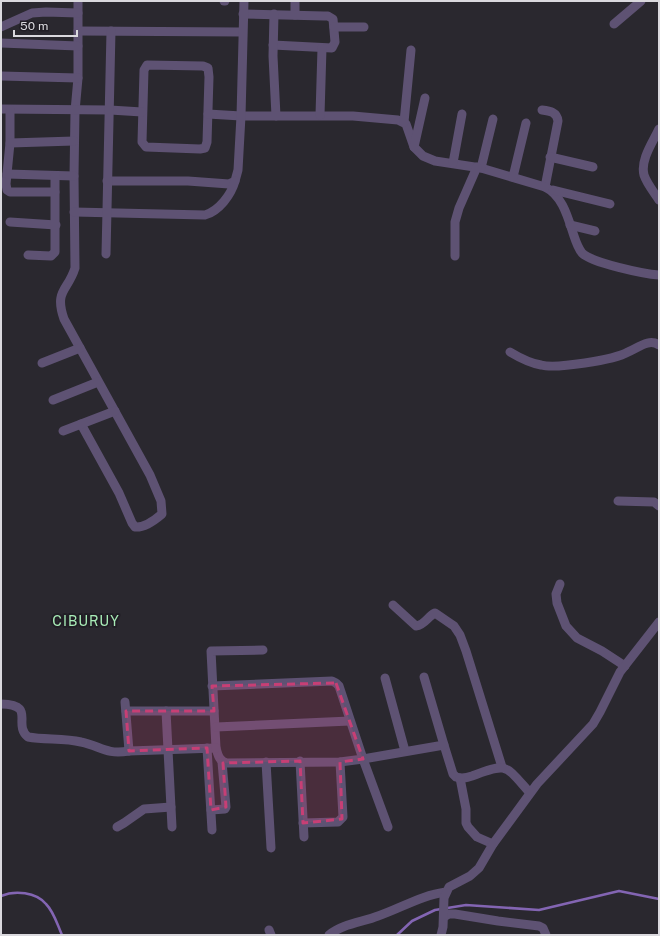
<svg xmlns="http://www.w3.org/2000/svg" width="660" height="936" font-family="'Public Sans',sans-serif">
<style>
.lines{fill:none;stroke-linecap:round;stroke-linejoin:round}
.stream{stroke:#8365b3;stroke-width:2.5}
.street{stroke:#5e5273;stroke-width:9}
.marked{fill:#c73f75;fill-opacity:0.2;stroke:#c73f75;stroke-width:3;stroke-dasharray:8 5;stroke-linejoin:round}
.labels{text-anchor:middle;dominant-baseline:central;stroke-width:4;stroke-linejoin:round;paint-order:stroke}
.quarter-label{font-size:14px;letter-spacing:1px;fill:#a9edb8;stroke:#211e25}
</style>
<rect width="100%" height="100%" fill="#2a282f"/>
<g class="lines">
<g class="stream">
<path d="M1,896C15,890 36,892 46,904C54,912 57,924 62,935"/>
<polyline points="397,935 412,921 435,910 466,905 539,910 619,891 659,899"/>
</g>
<g class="street">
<path d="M78,1V78L75,111L74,176L75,268C68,291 54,290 64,319L150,475L161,501L162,514C155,520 144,528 135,527L132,523L119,493L81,424"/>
<polyline points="224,1 225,1"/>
<polyline points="295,1 295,15"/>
<polyline points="243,14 324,16 328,16 333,19 335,42 332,48 273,45"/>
<polyline points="274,14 273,56 276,116"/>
<polyline points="614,24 641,1"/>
<polyline points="1,27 32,13 46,12 78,13"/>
<polyline points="334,27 364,27"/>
<polyline points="78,31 242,32"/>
<polyline points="1,43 78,46"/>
<polygon points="147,65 203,66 208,68 209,77 207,142 205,148 200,149 146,147 142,142 144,70"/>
<polyline points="1,76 78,78"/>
<polyline points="1,109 110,110 142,112"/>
<polyline points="10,110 10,143 6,184 7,190 10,192 55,192"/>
<path d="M542,110C550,111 557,112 558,121L545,187"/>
<path d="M208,114L241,116H353L398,120L406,124L414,147L423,156L435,161L481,168L545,187C563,196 568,218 574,236C576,242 578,248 582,253C592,263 644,274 659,275"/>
<polyline points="320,115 322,48"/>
<polyline points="404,122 411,50"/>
<path d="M659,129C653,142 640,160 644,175C647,184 654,192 659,200"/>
<polyline points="10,143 74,141"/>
<polyline points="414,147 425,98"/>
<polyline points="550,157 593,167"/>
<polyline points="453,163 462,114"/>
<polyline points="481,168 493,119"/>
<polyline points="7,174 74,176"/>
<polyline points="513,177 526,123"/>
<polyline points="107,181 188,181 229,184 235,181 238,170 241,116 244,1"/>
<polyline points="553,190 610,204"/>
<path d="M74,212L205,215C219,211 231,195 235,181"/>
<polyline points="10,222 56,225"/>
<polyline points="570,225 595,231"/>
<polyline points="106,254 111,31"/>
<polyline points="28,255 51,256 55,252 55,176"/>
<polyline points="455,256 455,222 459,208 477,167"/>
<path d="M510,352C520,358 529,363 541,365C556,369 614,360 628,352C638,348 649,338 659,345"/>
<polyline points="42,363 80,348"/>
<polyline points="53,400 98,382"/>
<polyline points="63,431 115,411"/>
<polyline points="618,501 654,502 659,506"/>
<polyline points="560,584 556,594 557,603 566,626 577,638 602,651 625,666"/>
<path d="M393,605L416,626C425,625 428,616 435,613L454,626L460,635L466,651L502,767"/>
<path d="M263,650L211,651L216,748C218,755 219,761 227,763L340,762L363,759L444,745L453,774L456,777C462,779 466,778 472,776C508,762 505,765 530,793"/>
<polyline points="424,677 444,745"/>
<polyline points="385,678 405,751"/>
<polyline points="212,686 332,681 336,683 339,686 363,759 388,827"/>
<polyline points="125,702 129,751 216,748"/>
<path d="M1,704C37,705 12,724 28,737C45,740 64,738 81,742C101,746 105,755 129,751"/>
<polyline points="126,711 214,711"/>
<polyline points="166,711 172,827"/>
<polyline points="216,727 350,721"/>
<polyline points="207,748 212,830"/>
<polyline points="300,761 304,837"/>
<polyline points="266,762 271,848"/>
<polyline points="460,778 466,809 466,823 468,827 477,837 493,844"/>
<polyline points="211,810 225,809 226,807 222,762"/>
<polyline points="303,823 338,822 343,817 340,762"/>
<polyline points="117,827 124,823 144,809 171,807"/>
<polyline points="444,917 449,914 455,914 498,921 539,926 543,928 546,935"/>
<polyline points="269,930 271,935"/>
<path d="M329,935C342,924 363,922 378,916C401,908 422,895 446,892"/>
<polyline points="441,935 443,927 444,898 449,887 470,876 479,868 493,844 537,784 593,724 600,712 620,672 659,622"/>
</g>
</g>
<path class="marked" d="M336,683L363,759L340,762L342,819L303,823L300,761L223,763L226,807L211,810L207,748L129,751L126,711H214L212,686Z"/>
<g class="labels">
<g class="quarter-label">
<text x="86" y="621">CIBURUY</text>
</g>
</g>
<rect width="660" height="936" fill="none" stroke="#dad9de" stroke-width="4"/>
<path d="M14 30v6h63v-6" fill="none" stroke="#dad9de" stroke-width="2"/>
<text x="20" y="30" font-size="12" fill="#dad9de" stroke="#211e25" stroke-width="3" paint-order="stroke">50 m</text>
</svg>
